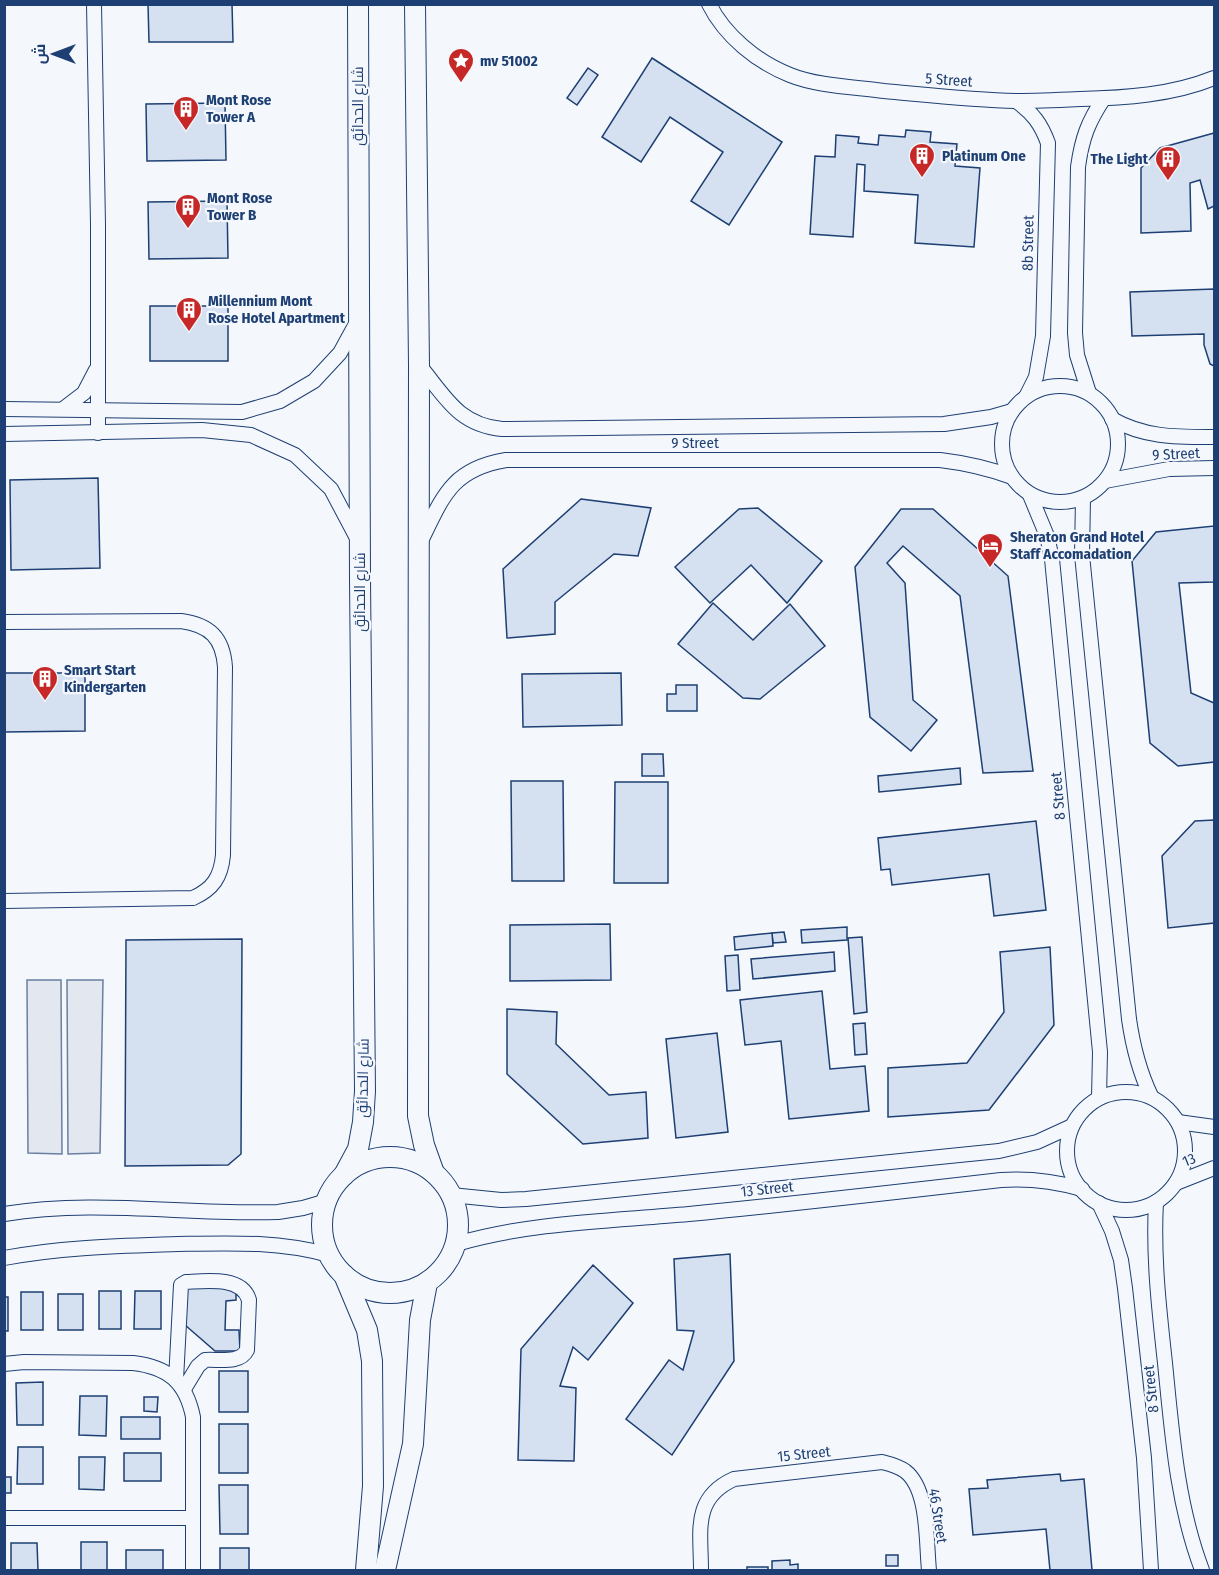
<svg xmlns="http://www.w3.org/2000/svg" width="1219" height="1575" font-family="'Fira Sans Condensed',Cairo,sans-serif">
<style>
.parking{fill:#e3e8f0;stroke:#687fa3;stroke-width:1.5}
.building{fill:#d5e0f0;stroke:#1d3f73;stroke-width:1.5}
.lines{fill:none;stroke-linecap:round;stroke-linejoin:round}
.street-casing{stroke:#1d3f73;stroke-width:16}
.secondary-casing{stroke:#1d3f73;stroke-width:22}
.street{stroke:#f4f7fb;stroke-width:14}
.secondary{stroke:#f4f7fb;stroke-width:20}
.labels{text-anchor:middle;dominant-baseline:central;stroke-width:4.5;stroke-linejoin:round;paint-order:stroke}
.poi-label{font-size:15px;font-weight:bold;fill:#1d3f73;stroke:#f4f7fb;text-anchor:start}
.street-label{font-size:15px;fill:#1d3f73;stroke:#f4f7fb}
</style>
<rect width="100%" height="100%" fill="#f4f7fb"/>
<g class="parking">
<polygon points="27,980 61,980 62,1154 28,1153"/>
<polygon points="67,980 103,980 100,1153 68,1154"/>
</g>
<g class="building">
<polygon points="148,4 232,4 233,42 149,42"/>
<polygon points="652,58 782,142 729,225 691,201 723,152 670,117 641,162 602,137"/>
<polygon points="588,68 598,75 577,105 567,98"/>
<polygon points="225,103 226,160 147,161 146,104"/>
<polygon points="906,130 931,132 930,142 957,144 955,166 980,168 974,247 915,243 918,195 864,191 865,165 857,164 853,237 810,234 815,156 835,157 836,135 859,137 858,143 878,145 879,135 905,137"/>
<polygon points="1214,133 1214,206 1208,209 1200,180 1190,183 1191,231 1141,233 1141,168 1160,148"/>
<polygon points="227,201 228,258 149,259 148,202"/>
<polygon points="1214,289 1214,366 1210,364 1204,345 1204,334 1132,336 1130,292"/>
<rect x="150" y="306" width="78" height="55"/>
<polygon points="98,478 100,568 11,570 10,480"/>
<polygon points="581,499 651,508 638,556 614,554 555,602 555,634 507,638 503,569"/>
<polygon points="758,508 822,561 787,603 751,565 710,603 675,567 739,509"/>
<polygon points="901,509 933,509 1008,576 1033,771 983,773 960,596 903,546 887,563 905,583 913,700 937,720 911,751 870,717 855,567"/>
<polygon points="1214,526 1214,582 1179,583 1191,693 1214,703 1214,762 1178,766 1150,743 1132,561 1156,532"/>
<polygon points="713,603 753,640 790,604 825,646 760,699 743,698 678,644"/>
<polygon points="4,673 85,673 85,731 4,732"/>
<polygon points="621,673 622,725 523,727 522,674"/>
<polygon points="676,685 697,685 697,711 667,711 667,694 676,694"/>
<polygon points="642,754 663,754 664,776 642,776"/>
<polygon points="960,768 961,784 879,792 878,776"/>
<polygon points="511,781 563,781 564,881 512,881"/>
<polygon points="615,782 668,782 668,883 614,883"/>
<polygon points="1214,820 1214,923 1168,928 1162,856 1195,821"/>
<polygon points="1036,821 1046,910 994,916 989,874 892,885 890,869 881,870 878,838"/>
<polygon points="610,924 611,980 510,981 510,925"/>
<polygon points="847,927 847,940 802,943 801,930"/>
<polygon points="784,932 786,942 773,943 772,933"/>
<polygon points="772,933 773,946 735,950 734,937"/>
<polygon points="862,937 867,1012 854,1014 848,938"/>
<polygon points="242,939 241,1154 228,1165 125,1166 126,940"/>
<polygon points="1050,947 1054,1025 989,1110 888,1117 888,1068 967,1063 1004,1012 1000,952"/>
<polygon points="834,952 835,971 753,979 751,959"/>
<polygon points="738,955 740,990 727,991 725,956"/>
<polygon points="822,991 830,1069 865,1066 869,1111 789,1119 781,1041 745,1045 740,1000"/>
<polygon points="507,1009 557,1012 556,1044 609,1095 646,1092 648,1138 583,1144 507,1074"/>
<polygon points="865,1023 867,1054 855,1055 853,1024"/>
<polygon points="717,1033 728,1132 676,1138 666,1039"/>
<polygon points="730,1254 734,1361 672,1455 626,1419 669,1360 683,1370 694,1331 677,1330 674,1259"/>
<polygon points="593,1265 633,1303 588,1360 573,1347 560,1386 576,1388 574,1461 518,1460 521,1349"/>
<polygon points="186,1287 236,1288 236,1300 226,1301 225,1330 239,1330 240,1351 215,1351 185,1325"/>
<rect x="99" y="1291" width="22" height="38"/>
<polygon points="135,1291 161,1291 161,1329 134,1329"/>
<rect x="21" y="1292" width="22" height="38"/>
<rect x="58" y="1294" width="25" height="36"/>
<rect x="4" y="1297" width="4" height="34"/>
<rect x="219" y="1371" width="29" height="41"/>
<polygon points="43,1382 43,1425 17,1425 16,1383"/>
<polygon points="80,1396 107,1396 106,1436 79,1435"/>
<polygon points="144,1397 158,1397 157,1412 144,1411"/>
<rect x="121" y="1417" width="39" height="22"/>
<rect x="219" y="1424" width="29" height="49"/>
<polygon points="18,1447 43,1447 43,1484 17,1484"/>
<rect x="124" y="1453" width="37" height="28"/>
<polygon points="79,1457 105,1457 104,1490 79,1489"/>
<polygon points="1060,1474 1061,1481 1084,1479 1092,1570 1050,1570 1046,1529 973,1535 969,1489 988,1488 987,1480"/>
<rect x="4" y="1477" width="7" height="16"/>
<polygon points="219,1485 248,1485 248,1534 220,1534"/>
<rect x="81" y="1542" width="26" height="28"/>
<polygon points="11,1543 37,1543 38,1570 11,1570"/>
<rect x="220" y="1548" width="29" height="22"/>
<rect x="126" y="1550" width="37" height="20"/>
<rect x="886" y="1555" width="12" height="11"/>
<polygon points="790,1560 790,1565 798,1564 798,1570 772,1570 772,1561"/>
<rect x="747" y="1567" width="21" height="3"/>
</g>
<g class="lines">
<defs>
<g id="street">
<polyline points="94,4 98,225 98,433"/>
<path d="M709,4C725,36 757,62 790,75C817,86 855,87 884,91C928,95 972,100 1016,101C1037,101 1059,100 1080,99C1125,98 1172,95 1214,78"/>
<path d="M1016,101C1033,113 1041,124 1048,143L1043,336L1036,377L1027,395"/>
<path d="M419,365C445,396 458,425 502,429L944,424L991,417L1012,411"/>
<circle cx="1060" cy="444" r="58"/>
<path d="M1089,393L1077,355L1075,333L1078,167C1082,138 1088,122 1104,98"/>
<polyline points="4,409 242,412 280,401 314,381 340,353 358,320"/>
<polyline points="63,409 84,393 96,370"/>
<path d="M1112,419C1145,438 1178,437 1214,437"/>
<polyline points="4,434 202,430 251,435 295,455 331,489 358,540"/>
<polyline points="1105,481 1169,469 1214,468"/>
<polyline points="1030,495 1047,536 1052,559 1100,1052 1099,1098"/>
<path d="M1083,498L1082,555L1129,1019C1133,1047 1139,1071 1151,1096"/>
<path d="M421,541C443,496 452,469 506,460H940C965,463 988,468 1012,477"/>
<path d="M4,622L181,621C210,625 223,638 225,667L223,855C221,877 213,889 193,898L4,901"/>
<circle cx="1126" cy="1151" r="59"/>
<polyline points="1178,1122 1214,1127"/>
<polyline points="1176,1183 1214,1168"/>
<polyline points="451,1195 501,1200 526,1199 999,1151 1037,1142 1072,1126"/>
<path d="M1156,1202C1153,1256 1159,1309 1165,1363C1172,1433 1177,1504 1202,1570"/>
<polyline points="1099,1203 1112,1231 1121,1260 1125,1288 1144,1458 1151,1570"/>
<path d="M4,1214C95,1199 187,1215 278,1212L303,1208L327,1201"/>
<path d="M456,1244C531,1222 612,1221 689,1214C793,1204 897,1192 1001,1180C1030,1178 1054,1181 1082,1189"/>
<path d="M4,1258C62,1247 120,1246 178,1244C230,1243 279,1241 329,1255"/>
<path d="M4,1364L24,1362L133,1363C168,1367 186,1382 193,1417V1570"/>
<path d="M176,1380L181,1285L186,1282C206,1281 242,1276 249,1300L247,1350C240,1364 219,1359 205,1360L198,1366L184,1389"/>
<polyline points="4,1518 193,1518"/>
<path d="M701,1570C701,1531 692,1498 734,1479L882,1462C890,1464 898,1466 905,1471C929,1489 926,1542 929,1570"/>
</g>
<g id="secondary">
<polyline points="415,4 419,365 418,1116 424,1145 434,1173"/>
<circle cx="390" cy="1225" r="68"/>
<polyline points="344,1175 358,1149 363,1122 365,1091 360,580 358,4"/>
<polyline points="344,1275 367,1330 372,1361 373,1486 366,1570"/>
<polyline points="385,1570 413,1444 420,1320 427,1283"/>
</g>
</defs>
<use href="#street" class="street-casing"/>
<use href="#secondary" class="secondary-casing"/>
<use href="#street" class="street"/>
<use href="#secondary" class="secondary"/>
</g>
<defs>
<symbol id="sight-pin" viewBox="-11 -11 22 30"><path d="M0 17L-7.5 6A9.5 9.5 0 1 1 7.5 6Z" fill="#c62828" stroke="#f4f7fb"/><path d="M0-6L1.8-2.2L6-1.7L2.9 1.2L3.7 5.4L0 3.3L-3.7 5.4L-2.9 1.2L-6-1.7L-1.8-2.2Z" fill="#fff"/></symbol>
<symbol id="building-pin" viewBox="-11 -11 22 30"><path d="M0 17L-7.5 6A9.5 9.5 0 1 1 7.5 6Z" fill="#c62828" stroke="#f4f7fb"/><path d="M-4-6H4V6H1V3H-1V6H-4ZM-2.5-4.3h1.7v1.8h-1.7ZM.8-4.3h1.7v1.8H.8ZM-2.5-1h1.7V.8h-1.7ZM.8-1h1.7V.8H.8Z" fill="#fff"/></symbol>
<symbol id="hotel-pin" viewBox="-11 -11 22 30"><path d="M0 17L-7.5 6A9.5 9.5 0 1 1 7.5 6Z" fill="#c62828" stroke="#f4f7fb"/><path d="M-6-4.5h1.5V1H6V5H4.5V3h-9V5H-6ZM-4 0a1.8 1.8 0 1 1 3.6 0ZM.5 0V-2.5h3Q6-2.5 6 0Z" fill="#fff"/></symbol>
</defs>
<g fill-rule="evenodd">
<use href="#sight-pin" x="446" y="46" width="30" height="40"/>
<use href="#building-pin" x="171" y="94" width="30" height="40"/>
<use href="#building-pin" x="907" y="141" width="30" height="40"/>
<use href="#building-pin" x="1153" y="144" width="30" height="40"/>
<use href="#building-pin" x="173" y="192" width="30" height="40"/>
<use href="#building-pin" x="174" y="295" width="30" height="40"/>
<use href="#hotel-pin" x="975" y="531" width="30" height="40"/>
<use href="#building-pin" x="30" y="664" width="30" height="40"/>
</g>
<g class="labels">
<g class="poi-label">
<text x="480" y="61">mv 51002</text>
<text x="206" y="100">Mont Rose<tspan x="206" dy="17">Tower A</tspan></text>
<text x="942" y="156">Platinum One</text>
<text x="1148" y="159" text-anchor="end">The Light</text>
<text x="207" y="198">Mont Rose<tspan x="207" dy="17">Tower B</tspan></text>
<text x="208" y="301">Millennium Mont<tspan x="208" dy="17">Rose Hotel Apartment</tspan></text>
<text x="1010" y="537">Sheraton Grand Hotel<tspan x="1010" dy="17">Staff Accomadation</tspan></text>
<text x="64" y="670">Smart Start<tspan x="64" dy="17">Kindergarten</tspan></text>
</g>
<g class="street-label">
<text transform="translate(949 80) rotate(4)">5 Street</text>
<text transform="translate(358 106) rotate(-90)">شارع الحدائق</text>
<text transform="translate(1028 243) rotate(-89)">8b Street</text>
<text x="695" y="443">9 Street</text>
<text transform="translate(1176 454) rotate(-3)">9 Street</text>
<text transform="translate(360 592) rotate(-90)">شارع الحدائق</text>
<text transform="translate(1058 796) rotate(-95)">8 Street</text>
<text transform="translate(363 1078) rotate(-89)">شارع الحدائق</text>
<text transform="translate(1189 1160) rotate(-22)">13</text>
<text transform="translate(767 1189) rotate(-6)">13 Street</text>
<text transform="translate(1151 1389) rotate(-96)">8 Street</text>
<text transform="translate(804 1454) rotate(-6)">15 Street</text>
<text transform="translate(938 1516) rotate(81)">46 Street</text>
</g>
</g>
<rect width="1219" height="1575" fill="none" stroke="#1d3f73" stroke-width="12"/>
<g transform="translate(54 54) rotate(270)" stroke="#f4f7fb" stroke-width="4.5" paint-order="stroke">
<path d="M0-4.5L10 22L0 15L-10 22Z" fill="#1d3f73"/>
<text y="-9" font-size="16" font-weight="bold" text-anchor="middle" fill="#1d3f73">ش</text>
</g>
</svg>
